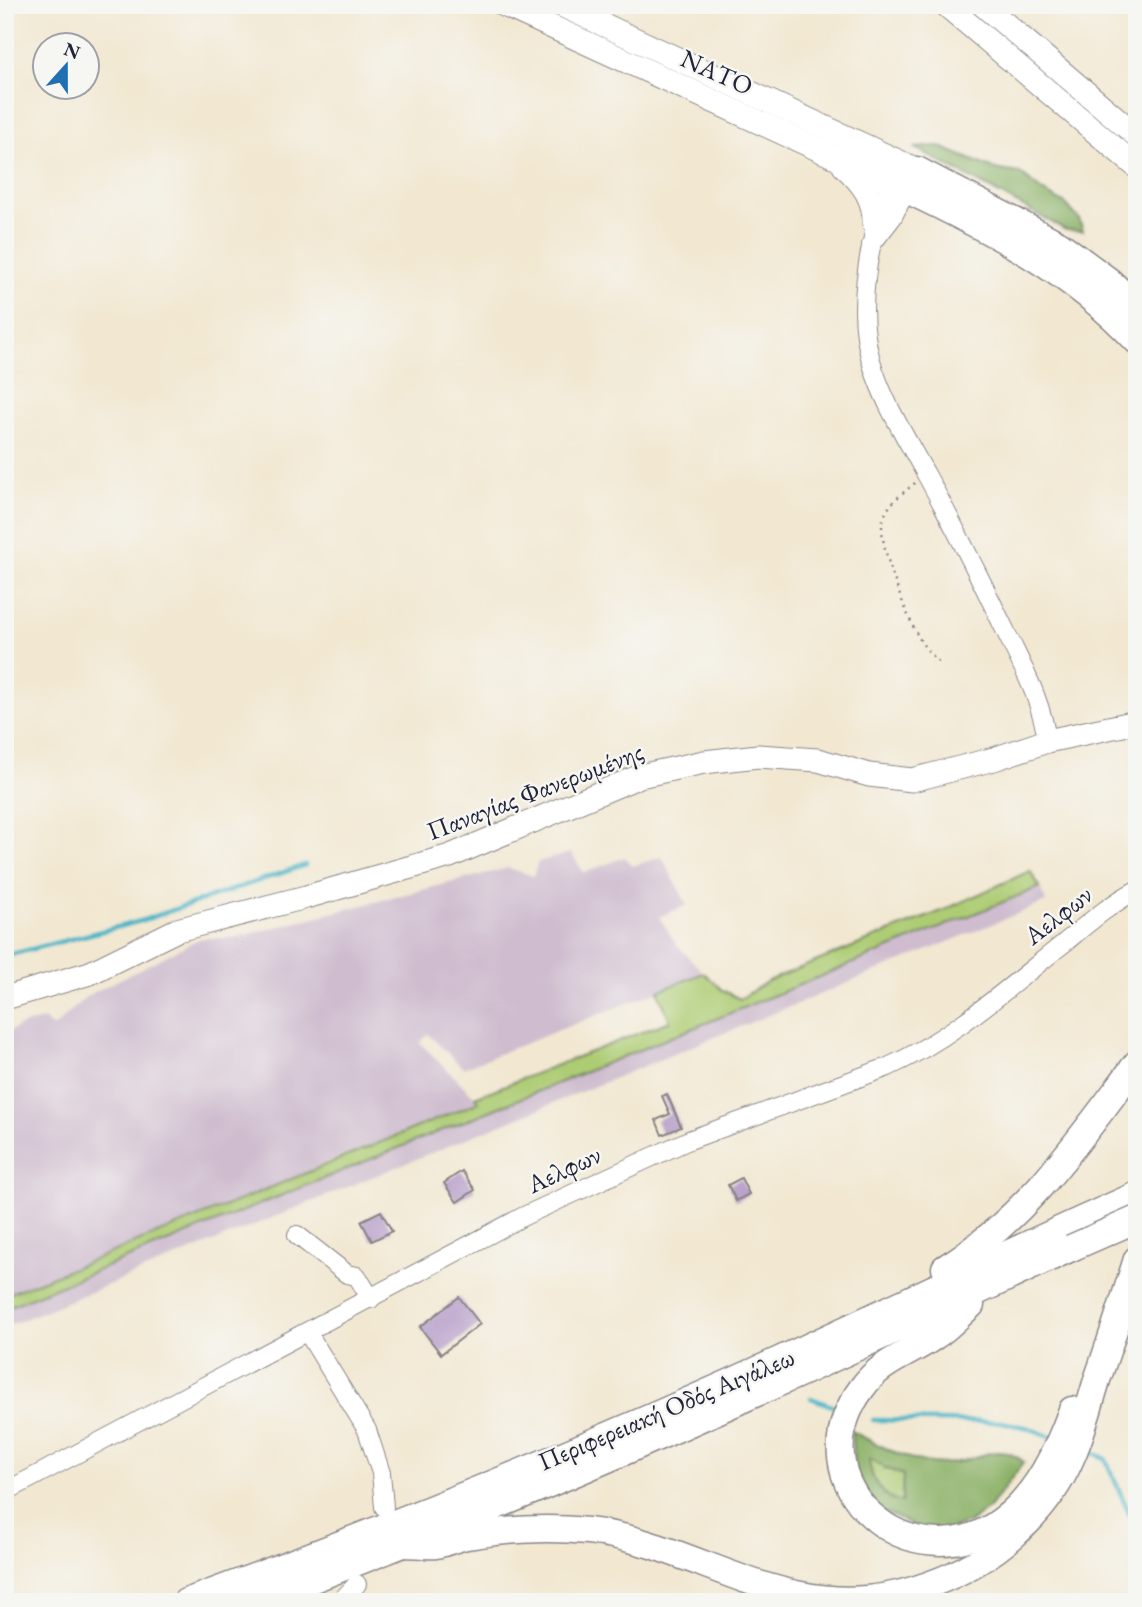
<svg xmlns="http://www.w3.org/2000/svg" width="1142" height="1607" font-family="'EB Garamond',serif">
<style>
.industrial{fill:#cfbdcf}
.green{fill:#adcc73;stroke:#687757;stroke-width:2}
.forest{fill:#8ab065;stroke:#566950;stroke-width:2;fill-rule:evenodd}
.lines{fill:none;stroke-linecap:round;stroke-linejoin:round}
.stream{stroke:#4bb6c8;stroke-width:4.5}
.building{fill:#b499c7}
.minor-casing{stroke:#8a8586;stroke-width:20}
.major-casing{stroke:#8a8586;stroke-width:25}
.highway-casing{stroke:#8a8586;stroke-width:29}
.path{stroke:#8a8586;stroke-width:2.5;stroke-dasharray:2 5;stroke-linecap:butt}
.minor{stroke:#fff;stroke-width:18}
.major{stroke:#fff;stroke-width:23}
.highway{stroke:#fff;stroke-width:26}
.highway-bridge-casing{stroke:#8a8586;stroke-width:29;stroke-linecap:butt}
.highway-bridge{stroke:#fff;stroke-width:26}
.labels{text-anchor:middle;dominant-baseline:central;stroke-width:5;stroke-linejoin:round;paint-order:stroke}
.street-label{font-size:26px;fill:#22223b;stroke:#f6f6f2}
</style>
<rect width="100%" height="100%" fill="#f6f6f2"/>
<filter id="ink" filterUnits="userSpaceOnUse"><feTurbulence type="fractalNoise" baseFrequency=".0143" numOctaves="2"/><feDisplacementMap in="SourceGraphic" scale="14" xChannelSelector="R" yChannelSelector="G"/><feConvolveMatrix kernelMatrix="1 2 1 2 8 2 1 2 1" color-interpolation-filters="sRGB"/></filter>
<filter id="wash" filterUnits="userSpaceOnUse"><feTurbulence type="fractalNoise" baseFrequency=".00686" numOctaves="4" result="noise"/><feDisplacementMap in="SourceGraphic" scale="28" xChannelSelector="R" yChannelSelector="G"/><feGaussianBlur stdDeviation="1.57" result="paint"/><feColorMatrix in="noise" values="0 0 0 0 0 0 0 0 0 0 0 0 0 0 0 0 0 1.4 0 .05"/><feComposite in="paint" operator="in"/></filter>
<g filter="url(#wash)">
<rect width="100%" height="100%" fill="#f2e8d2"/>
<g class="industrial">
<polygon points="571,853 584,873 625,857 632,866 662,857 687,905 659,917 677,945 704,973 463,1068 428,1034 420,1043 479,1101 330,1161 199,1218 5,1295 5,1033 27,1023 45,1020 53,1028 87,996 201,938 234,938 508,868 533,876 538,862"/>
<polygon points="1040,887 1046,902 5,1327 5,1308"/>
</g>
<g class="green">
<path d="M1030,871L1040,887L5,1308V1295C164,1233 321,1166 479,1102L475,1097L670,1021L658,991L704,973L722,990L740,999L768,981L944,910Z"/>
<path d="M868,1457L885,1468L903,1475L902,1502C879,1497 871,1479 868,1457Z"/>
</g>
<g class="forest">
<polygon points="938,146 994,169 1020,173 1042,191 1066,204 1079,219 1083,231 1066,230 915,148"/>
<path d="M851,1431C882,1446 917,1468 953,1463C980,1459 999,1441 1024,1462L989,1508L968,1523L948,1530H924L879,1510L855,1474ZM869,1458L885,1468L903,1475L902,1502C880,1498 870,1479 869,1458Z"/>
</g>
<g class="lines">
<g class="stream">
<polyline points="5,956 141,921 305,865"/>
<polyline points="811,1398 840,1409"/>
<polyline points="873,1420 1001,1422 1029,1428 1051,1437"/>
<polyline points="1085,1450 1105,1458 1137,1531"/>
</g>
</g>
<g id="blocks">
<g class="building">
<polygon points="667,1094 681,1127 662,1135 656,1120 670,1114 662,1096"/>
<polygon points="462,1171 475,1190 457,1202 444,1183"/>
<polygon points="741,1178 749,1194 736,1201 728,1185"/>
<polygon points="381,1211 392,1231 372,1241 361,1221"/>
<polygon points="459,1297 480,1324 441,1354 420,1327"/>
</g>
</g>
</g>
<g filter="url(#ink)">
<use href="#blocks" fill-opacity="0" stroke="#8a8586" stroke-width="2"/>
<g class="lines">
<defs>
<g id="minor">
<path d="M897,172C883,197 876,220 871,247C850,350 879,390 927,476C955,527 981,580 1006,632C1023,668 1042,701 1047,741"/>
<polyline points="871,245 892,218 912,180"/>
<polyline points="297,1235 347,1274 357,1276 371,1299"/>
<polyline points="308,1333 367,1430 381,1473 384,1507"/>
<path d="M5,1492L524,1216L689,1140L888,1067C954,1037 1006,989 1063,944C1086,925 1110,904 1137,890"/>
<polyline points="340,1602 357,1584"/>
</g>
<g id="major">
<polyline points="504,5 907,190"/>
<polyline points="561,5 917,170"/>
<polyline points="946,5 1137,167"/>
<polyline points="983,5 1137,136"/>
<path d="M844,166C862,183 875,198 874,224"/>
<polyline points="5,998 90,973 177,930 306,897 450,856 640,776 704,762 758,756 818,760 869,775 912,780 994,759 1047,741 1137,722"/>
</g>
<g id="highway">
<polyline points="917,170 1059,244 1109,281 1137,307"/>
<path d="M907,190C991,230 1073,272 1137,341"/>
<path d="M945,1268C1026,1219 1081,1137 1137,1063"/>
<path d="M971,1305C959,1315 948,1328 935,1336C909,1355 882,1360 862,1388C791,1484 912,1587 1001,1521C1037,1495 1057,1451 1072,1410"/>
<path d="M404,1544C414,1544 426,1546 436,1545C446,1543 456,1538 467,1536C507,1529 548,1527 588,1531C662,1539 728,1581 801,1595C847,1604 888,1600 931,1584C992,1562 1047,1516 1072,1456C1083,1431 1089,1406 1097,1380C1111,1340 1124,1300 1137,1259"/>
<path d="M186,1602C364,1537 540,1467 713,1390C855,1327 994,1258 1137,1195"/>
<path d="M252,1602C532,1499 802,1374 1071,1248"/>
</g>
</defs>
<use href="#minor" class="minor-casing"/>
<use href="#major" class="major-casing"/>
<use href="#highway" class="highway-casing"/>
<path class="path" d="M915,483C902,494 888,503 883,520C876,541 909,623 922,643C927,651 934,657 940,663"/>
<use href="#minor" class="minor"/>
<use href="#major" class="major"/>
<use href="#highway" class="highway"/>
<defs>
<polyline id="highway-bridge" points="1071,1248 1137,1219"/>
</defs>
<use href="#highway-bridge" class="highway-bridge-casing"/>
<use href="#highway-bridge" class="highway-bridge"/>
</g>
</g>
<g class="labels">
<g class="street-label">
<text transform="translate(717 72) rotate(24)">ΝΑΤΟ</text>
<text transform="translate(535 791) rotate(-21)">Παναγίας Φανερωμένης</text>
<text transform="translate(1058 915) rotate(-38)">Αελφων</text>
<text transform="translate(564 1169) rotate(-25)">Αελφων</text>
<text transform="translate(666 1409) rotate(-23)">Περιφερειακή Οδός Αιγάλεω</text>
</g>
</g>
<rect width="1142" height="1607" fill="none" stroke="#f6f6f2" stroke-width="28"/>
<g transform="translate(66 66) rotate(21)"><circle r="33" fill="#f6f6f2" stroke="#a1a1a9" stroke-width="2"/>
<path d="M0-5L12 26L0 18L-12 26Z" fill="#1f6fb2"/>
<text y="-10" font-size="19" font-weight="bold" text-anchor="middle" fill="#22223b">N</text>
</g>
</svg>
